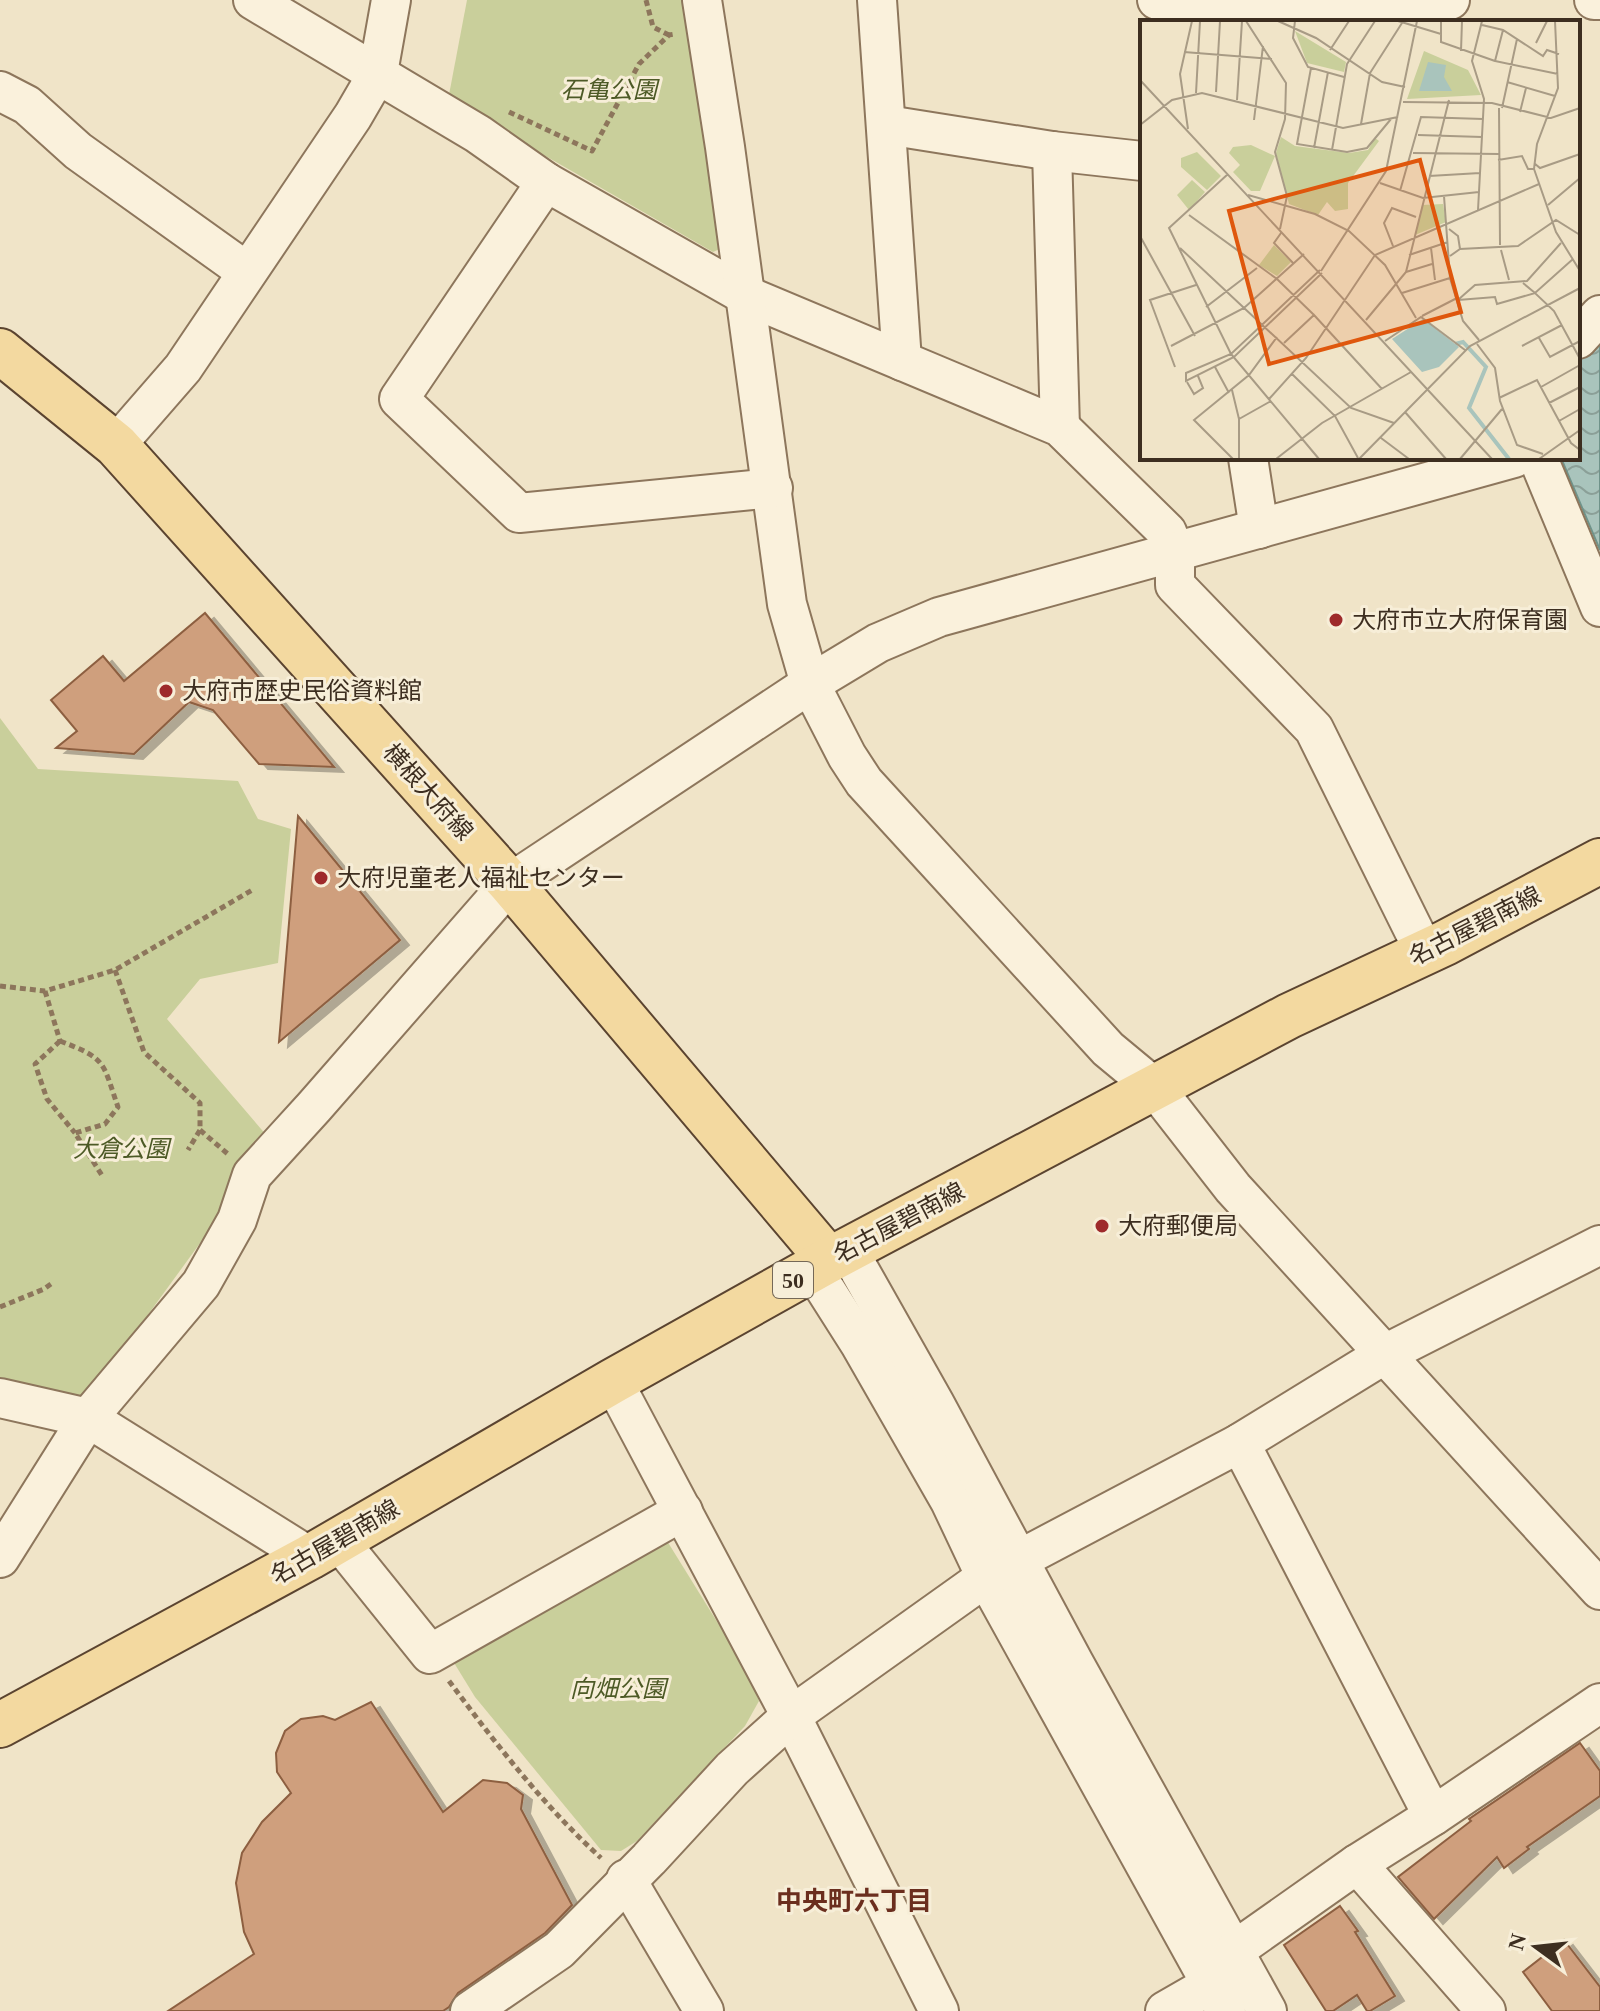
<svg xmlns="http://www.w3.org/2000/svg" width="1600" height="2011" font-family="'Times New Roman','Noto Sans JP',serif">
<style>
.green{fill:#c9cf9b}
.water{fill:url(#water-waves);stroke:#6f938a;stroke-width:2}
.building{fill:#cf9f7d;stroke:#8d5f41;stroke-width:2;filter:url(#shadow)}
.lines{fill:none;stroke-linecap:round;stroke-linejoin:round}
.minor-casing{stroke:#8d765c;stroke-width:42}
.major-casing{stroke:#5b4430;stroke-width:48}
.path{stroke:#8d765c;stroke-width:5;stroke-dasharray:6 4;stroke-linecap:butt}
.minor{stroke:#faf1dc;stroke-width:38}
.major{stroke:#f3d9a0;stroke-width:44}
.poi-dot{fill:#9e2a2b;stroke:#f7eed8;stroke-width:3}
.labels{text-anchor:middle;dominant-baseline:central;stroke-width:6;stroke-linejoin:round;paint-order:stroke}
.shield{fill:#f7eed8;stroke:#756857;stroke-width:2}
.shield-label{font-size:22px;font-weight:bold;fill:#3d2e20}
.park-label{font-size:24px;font-style:italic;fill:#4d5a26;stroke:#f7eed8}
.poi-label{font-size:24px;fill:#3d2e20;stroke:#f7eed8;text-anchor:start}
.street-label{font-size:24px;fill:#3d2e20;stroke:#f7eed8}
.neighbourhood-label{font-size:26px;font-weight:bold;fill:#6b2e1e;stroke:#f7eed8}
.inset-river{fill:none;stroke:#a9c4bc;stroke-width:4}
.inset-road{fill:none;stroke:#a89b85;stroke-width:2}
.view{fill:#df570d;fill-opacity:0.15;stroke:#df570d;stroke-width:4}
.inset-edge{fill:none;stroke:#3d2e20;stroke-width:4}
</style>
<defs>
<pattern id="water-waves" width="16" height="10" patternUnits="userSpaceOnUse" patternTransform="scale(2)"><rect width="16" height="10" fill="#a9c4bc"/><path d="M0 5q4-4 8 0t8 0" fill="none" stroke="#8ba098"/></pattern>
<filter id="shadow"><feDropShadow dx="9" dy="5" stdDeviation="0" flood-color="#0004"/></filter>
</defs>
<rect width="100%" height="100%" fill="#f0e4c8"/>
<g class="green">
<polygon points="467,0 688,0 724,247 713,252 448,100"/>
<polygon points="0,718 38,769 238,781 258,819 291,829 278,963 200,979 167,1019 273,1143 88,1397 0,1387"/>
<polygon points="664,1536 750,1675 759,1701 745,1726 637,1841 621,1851 601,1850 475,1697 448,1653"/>
</g>
<polygon class="water" points="1600,329 1600,550 1561,458 1578,458 1578,355"/>
<g class="building">
<polygon points="205,613 334,767 259,764 213,710 189,702 134,754 56,748 77,731 51,700 103,656 124,681"/>
<polygon points="298,816 400,940 279,1042"/>
<polygon points="371,1702 443,1812 483,1780 507,1783 523,1795 521,1809 572,1905 545,1933 458,1993 449,2007 443,2011 168,2011 254,1954 244,1932 236,1883 242,1853 262,1822 291,1793 277,1772 276,1753 285,1731 301,1719 323,1716 335,1720"/>
<polygon points="1580,1743 1600,1771 1600,1796 1527,1847 1529,1849 1504,1868 1497,1857 1434,1919 1398,1877 1471,1821 1469,1819"/>
<polygon points="1340,1906 1358,1931 1355,1932 1395,1996 1370,2011 1367,2011 1357,1995 1333,2011 1326,2011 1284,1945"/>
<polygon points="1564,1940 1600,1987 1600,2011 1552,2011 1523,1972"/>
</g>
<g class="lines">
<defs>
<g id="minor">
<polyline points="253,0 478,134 546,182 745,295 1060,427 1167,532 1175,552 1175,585 1314,729 1425,953"/>
<polyline points="702,0 725,147 787,604 810,684 847,756 864,782 1108,1049 1155,1088 1233,1188 1600,1590"/>
<polyline points="877,0 902,361"/>
<polyline points="1157,0 1238,18 1310,17 1450,0"/>
<polyline points="1594,0 1600,0"/>
<polyline points="0,91 27,105 78,151 247,272"/>
<polyline points="887,125 1052,151 1142,161"/>
<polyline points="1052,151 1060,427"/>
<polyline points="546,182 399,399 519,513 773,488"/>
<polyline points="1578,339 1600,315"/>
<polyline points="116,445 183,368 353,116 378,73 391,0"/>
<polyline points="1248,458 1259,529"/>
<polyline points="1538,458 1600,607"/>
<polyline points="848,1250 935,1404 1074,1663 1267,2011"/>
<polyline points="813,1270 860,1344 950,1501 986,1577 1226,2011"/>
<polyline points="613,1381 791,1716 939,2011"/>
<polyline points="0,1398 88,1418 310,1557"/>
<polyline points="339,1541 430,1654 683,1511"/>
<polyline points="0,1558 88,1418 201,1284 237,1220 252,1175 314,1107 510,883 810,684 878,643 939,617 1514,458"/>
<polyline points="1433,1816 1240,1443 1385,1354 1600,1245"/>
<polyline points="1357,1864 1486,2011"/>
<polyline points="626,1879 704,2011"/>
<polyline points="470,2011 559,1950 649,1859 732,1769 791,1716 986,1577 1240,1443"/>
<polyline points="1165,2011 1212,1984 1235,1950 1357,1864 1433,1816 1600,1703"/>
</g>
<g id="major">
<polyline points="0,351 116,445 510,883 829,1260"/>
<polyline points="0,1725 310,1557 613,1381 829,1260 1289,1016 1445,943 1600,861"/>
</g>
</defs>
<use href="#minor" class="minor-casing"/>
<use href="#major" class="major-casing"/>
<g class="path">
<polyline points="646,0 653,27 669,35"/>
<polyline points="509,112 592,151 639,64 669,35 675,34"/>
<polyline points="115,970 144,1052 200,1103 200,1130 188,1150"/>
<polyline points="0,986 45,991 115,970 254,889"/>
<polyline points="45,991 60,1041"/>
<path d="M60,1041C107,1059 102,1061 118,1107L105,1124L75,1133L103,1177"/>
<polyline points="60,1041 35,1064 47,1099 75,1133"/>
<polyline points="200,1130 229,1155"/>
<polyline points="0,1307 44,1289 51,1284"/>
<path d="M449,1681C496,1744 543,1805 601,1858"/>
</g>
<use href="#minor" class="minor"/>
<use href="#major" class="major"/>
</g>
<g class="poi-dot">
<circle cx="1336" cy="620" r="8"/>
<circle cx="166" cy="691" r="8"/>
<circle cx="321" cy="878" r="8"/>
<circle cx="1102" cy="1226" r="8"/>
</g>
<g class="labels">
<rect class="shield" x="773" y="1262" width="40" height="36" rx="6"/>
<g class="shield-label">
<text x="793" y="1280">50</text>
</g>
<g class="park-label">
<text x="609" y="90">石亀公園</text>
<text x="121" y="1149">大倉公園</text>
<text x="618" y="1689">向畑公園</text>
</g>
<g class="poi-label">
<text x="1352" y="620">大府市立大府保育園</text>
<text x="182" y="691">大府市歴史民俗資料館</text>
<text x="337" y="878">大府児童老人福祉センター</text>
<text x="1118" y="1226">大府郵便局</text>
</g>
<g class="street-label">
<text transform="translate(428 792) rotate(48)">横根大府線</text>
<text transform="translate(1475 926) rotate(-27)">名古屋碧南線</text>
<text transform="translate(899 1223) rotate(-28)">名古屋碧南線</text>
<text transform="translate(335 1542) rotate(-30)">名古屋碧南線</text>
</g>
<g class="neighbourhood-label">
<text x="854" y="1901">中央町六丁目</text>
</g>
</g>
<g transform="translate(1140 20)">
<rect width="440" height="440" fill="#f0e4c8"/>
<path d="M155,11L206,42L204,52L167,43ZM284,31L328,50L341,75L267,79ZM141,117L155,126L209,133L228,130L235,118L239,121L208,163V189L195,191L187,182L178,195L149,184L136,133ZM111,125L135,136L120,171H111L93,152L100,145L89,133L93,127ZM57,132L81,156L67,170L41,147V138ZM52,160L65,172L49,190L37,175ZM303,184L306,202L275,215L282,185ZM134,225L151,242L137,256L119,245Z" fill="#c9cf9b"/>
<path d="M288,42L306,45L304,57L312,71H279ZM283,299L319,327L299,347L282,352L252,319Z" fill="#a9c4bc"/>
<path class="inset-river" d="M315,324L323,322L346,347L329,388L369,439"/>
<path class="inset-road" d="M106,1L146,63L145,99L135,132L147,176L140,209M138,1L176,18L242,62L265,67M155,1L153,18L168,47L204,57M258,1L301,14M301,1V22L355,41M415,1L418,68L397,124L394,149L416,212L440,251M342,5L363,10L403,36L407,30L419,34M363,10L355,41L418,54M396,23L407,1M190,30L209,1M321,31L322,1M44,32L132,39M171,48L157,124L207,132L227,128L251,99M0,60L352,439M367,62L415,76M76,72L80,1M56,73L60,1M97,80L102,1M263,82L352,83L411,98L440,88M359,88L360,225M362,88L377,19M380,92L386,68M114,100L123,26M221,104L230,53L262,3M0,105L32,80L62,73L203,108L258,97M48,109L40,54L52,1M278,115L342,117M174,128L188,52M192,130L207,44L235,1M273,133L359,134M358,140L382,136L388,149H394M394,143L400,148L440,134M88,154L29,208L91,334L179,439M289,156L340,153M240,163L283,178L339,172M260,171L281,97L343,99M108,175L175,194L209,211L245,245L276,298M304,176L310,258L323,301L339,320M408,185L440,158M338,190L344,79L332,41L342,1M49,195L137,259L174,295M309,209L318,216L320,229M141,213L134,223L154,244M0,216L55,316M253,226L244,203L252,188L276,197M40,228L211,388L254,403M291,228L295,260M361,230L369,260M269,235L308,222M310,236L320,229L378,226L416,200L440,215M180,250L91,334L46,353V361L94,337L182,253M181,251L246,151L277,1M266,252L292,244M383,263L395,273L433,239M262,273L310,258M319,279L335,265L387,261L421,223M318,280L355,277L357,284L395,273L414,291L440,339M66,287L117,248M282,296L317,278M226,300L266,252L309,80M399,318L410,337L440,321M245,321L281,297L325,330M144,323L174,295L242,369M337,324L355,348L360,381L377,425L403,434M31,326L104,288L164,234M382,326L422,305M35,347L10,280L56,265M75,347L89,373M152,354L195,396L218,438M47,362L54,374L63,368L58,356M401,367L440,345M92,370L99,399V439M359,378L397,360L431,423L440,430M129,379L166,338L235,235L399,164M409,383L440,367M265,392L306,439M99,399L131,381M419,401L440,389M241,418L269,439M93,439L54,400L109,355L137,317M136,439L182,403L271,352M219,439L330,326L440,268M320,439L362,389M399,439L440,410"/>
<path class="view" d="M280,140L321,292L129,344L89,191Z"/>
<rect width="440" height="440" class="inset-edge"/>
</g>
<g transform="translate(1536 1947) rotate(285)" stroke="#f7eed8" stroke-width="6" paint-order="stroke">
<path d="M0-6L14 30L0 20L-14 30Z" fill="#3d2e20"/>
<text y="-12" font-size="22" font-weight="bold" text-anchor="middle" fill="#3d2e20">N</text>
</g>
</svg>
